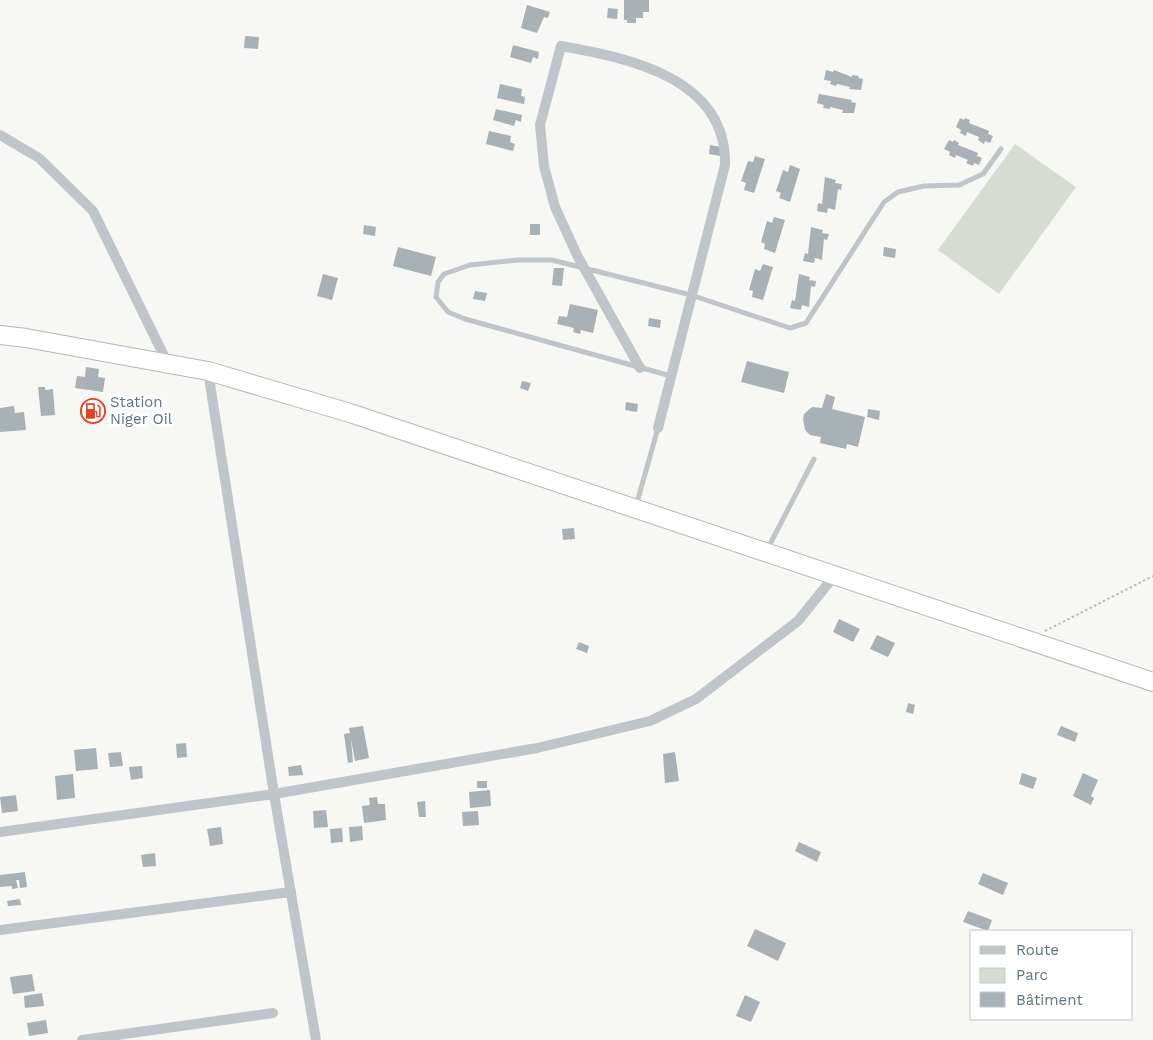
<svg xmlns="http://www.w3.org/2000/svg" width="1153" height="1040" font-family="'Work Sans',sans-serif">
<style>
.green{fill:#d7dcd3}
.building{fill:#a7b1b6}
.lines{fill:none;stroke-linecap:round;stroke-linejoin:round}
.trunk-casing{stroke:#b3b8bb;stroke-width:20}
.path{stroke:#b8bcbf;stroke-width:2;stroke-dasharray:2.5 2.5;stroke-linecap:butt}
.service{stroke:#c0c5c9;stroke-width:5}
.minor{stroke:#c0c5c9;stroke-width:10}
.trunk{stroke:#fff;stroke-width:18}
.labels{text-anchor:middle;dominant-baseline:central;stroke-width:5;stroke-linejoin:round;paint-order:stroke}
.poi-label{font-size:15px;fill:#617580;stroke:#fff;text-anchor:start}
</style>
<rect width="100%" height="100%" fill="#f7f7f4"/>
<polygon class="green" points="1015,144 1076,187 999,294 938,250"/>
<g class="building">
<polygon points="624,0 649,0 649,12 643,12 643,18 636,18 636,23 627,23 627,20 624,20"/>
<polygon points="527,5 550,12 548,18 544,17 537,33 521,28"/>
<polygon points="608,8 618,9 617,19 607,18"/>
<polygon points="245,36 259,37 258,49 244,48"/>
<polygon points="513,45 539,52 538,59 533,57 531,63 510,57"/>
<polygon points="826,70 833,72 834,70 852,77 852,75 859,76 858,78 863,79 861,90 849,89 850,87 837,84 836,86 830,84 831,81 824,80"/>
<polygon points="500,84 522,89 521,96 525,97 524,104 497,98"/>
<polygon points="819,94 852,100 851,102 856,103 854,113 842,113 843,110 830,107 830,109 823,108 824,105 817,103"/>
<polygon points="496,109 522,115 521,122 516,120 514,126 493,120"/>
<polygon points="960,118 964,120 965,118 970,120 969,123 989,131 988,134 993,136 990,143 985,141 984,144 978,140 979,137 967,132 966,136 960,133 961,130 956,127"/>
<polygon points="489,131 511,136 510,142 515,144 513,151 486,144"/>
<polygon points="949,140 953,142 954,140 959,143 958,145 978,153 977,156 982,158 979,165 974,163 973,166 966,163 968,160 956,155 955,158 949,155 950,152 944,149"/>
<polygon points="710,145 722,147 721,156 709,154"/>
<polygon points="755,156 765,159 754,193 744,190 746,183 741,181 748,161 753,162"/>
<polygon points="790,165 800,169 790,202 779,198 781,193 776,191 783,170 788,172"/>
<polygon points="825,177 836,180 835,183 842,184 841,190 838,189 835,210 828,208 827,213 817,211 818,203 822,204"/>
<polygon points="774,217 785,220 775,253 764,249 765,244 761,242 767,221 772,223"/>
<rect x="530" y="224" width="10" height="11"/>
<polygon points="364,225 376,227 375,236 363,234"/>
<polygon points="811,227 823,230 822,233 829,234 827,240 824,239 822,260 815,258 814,263 803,261 805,253 808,254"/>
<polygon points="398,247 436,257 431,276 393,266"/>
<polygon points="884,247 896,249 895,258 883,256"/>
<polygon points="763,264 773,267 763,300 752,297 753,291 749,290 755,269 760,271"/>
<polygon points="554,268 564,268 562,286 552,285"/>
<polygon points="323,274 338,278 332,300 317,296"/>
<polygon points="799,274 810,277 809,280 816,281 815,287 811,286 809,307 802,305 801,310 790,308 792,300 795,301"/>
<polygon points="475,291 487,293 485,301 473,299"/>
<polygon points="570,304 598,310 593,333 581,330 580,334 573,332 574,328 557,324 559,316 567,317"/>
<polygon points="649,318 661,320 660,328 648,326"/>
<polygon points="747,361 789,372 784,393 741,382"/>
<polygon points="86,367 99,369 98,377 105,378 103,392 75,388 77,376 85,377"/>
<polygon points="522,381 531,383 528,391 520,388"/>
<polygon points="38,387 45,387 45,390 53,389 55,415 41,416"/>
<polygon points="826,394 835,397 832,409 865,417 858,447 847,444 846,449 820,443 821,437 810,435 805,430 803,419 804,414 812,407 822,408"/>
<polygon points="626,402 638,404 637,412 625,410"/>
<polygon points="14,406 15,413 24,412 26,430 0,432 0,408"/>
<polygon points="868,409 880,411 879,420 867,417"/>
<polygon points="574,528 575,539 563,540 562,529"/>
<polygon points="839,619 860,629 853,642 833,632"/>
<polygon points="877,635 895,643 888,657 870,649"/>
<polygon points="579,642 589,646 587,653 576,649"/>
<polygon points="908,703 915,705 913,714 906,712"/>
<polygon points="363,726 369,758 355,761 351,739 353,762 348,763 344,734 350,733 349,728"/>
<polygon points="1061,726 1078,733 1075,742 1057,735"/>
<polygon points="186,743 187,757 177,758 176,744"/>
<polygon points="96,748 98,769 76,771 74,750"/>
<polygon points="121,752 123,766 110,767 108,753"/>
<polygon points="675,752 679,781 665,783 663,754"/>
<polygon points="301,765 303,775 289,776 288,767"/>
<polygon points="142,766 143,778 131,780 129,767"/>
<polygon points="1022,773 1037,778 1033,789 1019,784"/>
<polygon points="1083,773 1098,780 1091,796 1094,798 1091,805 1073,796"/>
<polygon points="73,774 75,798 57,800 55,776"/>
<rect x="477" y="781" width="10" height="7"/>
<polygon points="490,790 491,806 470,808 469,792"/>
<polygon points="16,795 18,811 2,813 0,797"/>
<polygon points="377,797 378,804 385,804 386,820 364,823 362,806 370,805 369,798"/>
<polygon points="425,801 426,817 419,817 417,802"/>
<polygon points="326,810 328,827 314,828 313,811"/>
<polygon points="478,811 479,825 463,826 462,812"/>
<polygon points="362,826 363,840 350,842 349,827"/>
<polygon points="221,827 223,844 210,846 207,829"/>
<polygon points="342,828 343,842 331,843 330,829"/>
<polygon points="799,842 821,852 817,862 795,851"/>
<polygon points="155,853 156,866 143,867 141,855"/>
<polygon points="25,872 27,887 20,888 19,880 16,880 18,888 12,889 12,886 0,887 0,875"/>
<polygon points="983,873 1008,883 1003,895 978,884"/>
<polygon points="20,899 21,905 8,906 7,901"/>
<polygon points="968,911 992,920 988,931 963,922"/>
<polygon points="755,929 786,943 778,961 747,946"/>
<polygon points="32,974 35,991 13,994 10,977"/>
<polygon points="42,993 44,1006 25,1008 24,996"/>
<polygon points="745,995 760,1002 751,1022 736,1016"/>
<polygon points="46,1020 48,1033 29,1036 27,1023"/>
</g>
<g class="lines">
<defs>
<polyline id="trunk" points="0,335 26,338 208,371 350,413 1153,682"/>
</defs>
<use href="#trunk" class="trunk-casing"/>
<polyline class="path" points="1045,631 1153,576"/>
<g class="service">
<polyline points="671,376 465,319 448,312 436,297 438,282 444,274 470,265 518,260 552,260 691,295 790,328 806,323 884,202 898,192 924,186 959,185 983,174 1001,149"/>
<polyline points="636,506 658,428"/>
<polyline points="767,550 814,459"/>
</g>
<g class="minor">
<polyline points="0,135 39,158 93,211 167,362"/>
<path d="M640,368L578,257L555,207L544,166L540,125L561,46C629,58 727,78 725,165L658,428"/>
<polyline points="208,371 274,794 316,1040"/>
<polyline points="0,832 274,794 537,748 650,721 696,699 798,621 835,575"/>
<polyline points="0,930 291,892"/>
<polyline points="82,1040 273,1013"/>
</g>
<use href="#trunk" class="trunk"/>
</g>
<defs>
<symbol id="fuel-ring" viewBox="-11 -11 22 22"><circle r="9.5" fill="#fff" stroke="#ea4121" stroke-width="1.5"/><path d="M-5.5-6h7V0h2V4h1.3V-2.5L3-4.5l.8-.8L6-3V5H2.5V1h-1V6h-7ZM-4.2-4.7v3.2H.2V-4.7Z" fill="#ea4121"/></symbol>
</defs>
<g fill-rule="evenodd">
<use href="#fuel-ring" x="79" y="397" width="28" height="28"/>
</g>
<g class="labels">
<g class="poi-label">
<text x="110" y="402">Station<tspan x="110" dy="17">Niger Oil</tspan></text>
</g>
</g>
<rect x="970" y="930" width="162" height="90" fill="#ffffff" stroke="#c0c8cc"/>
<rect x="980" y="946" width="25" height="8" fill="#c0c5c9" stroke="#c0c8cc"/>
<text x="1016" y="955" font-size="15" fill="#617580">Route</text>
<rect x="980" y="968" width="25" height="15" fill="#d7dcd3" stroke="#c0c8cc"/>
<text x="1016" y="980" font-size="15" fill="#617580">Parc</text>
<rect x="980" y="992" width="25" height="15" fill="#a7b1b6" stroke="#c0c8cc"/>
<text x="1016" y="1005" font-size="15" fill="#617580">Bâtiment</text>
</svg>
